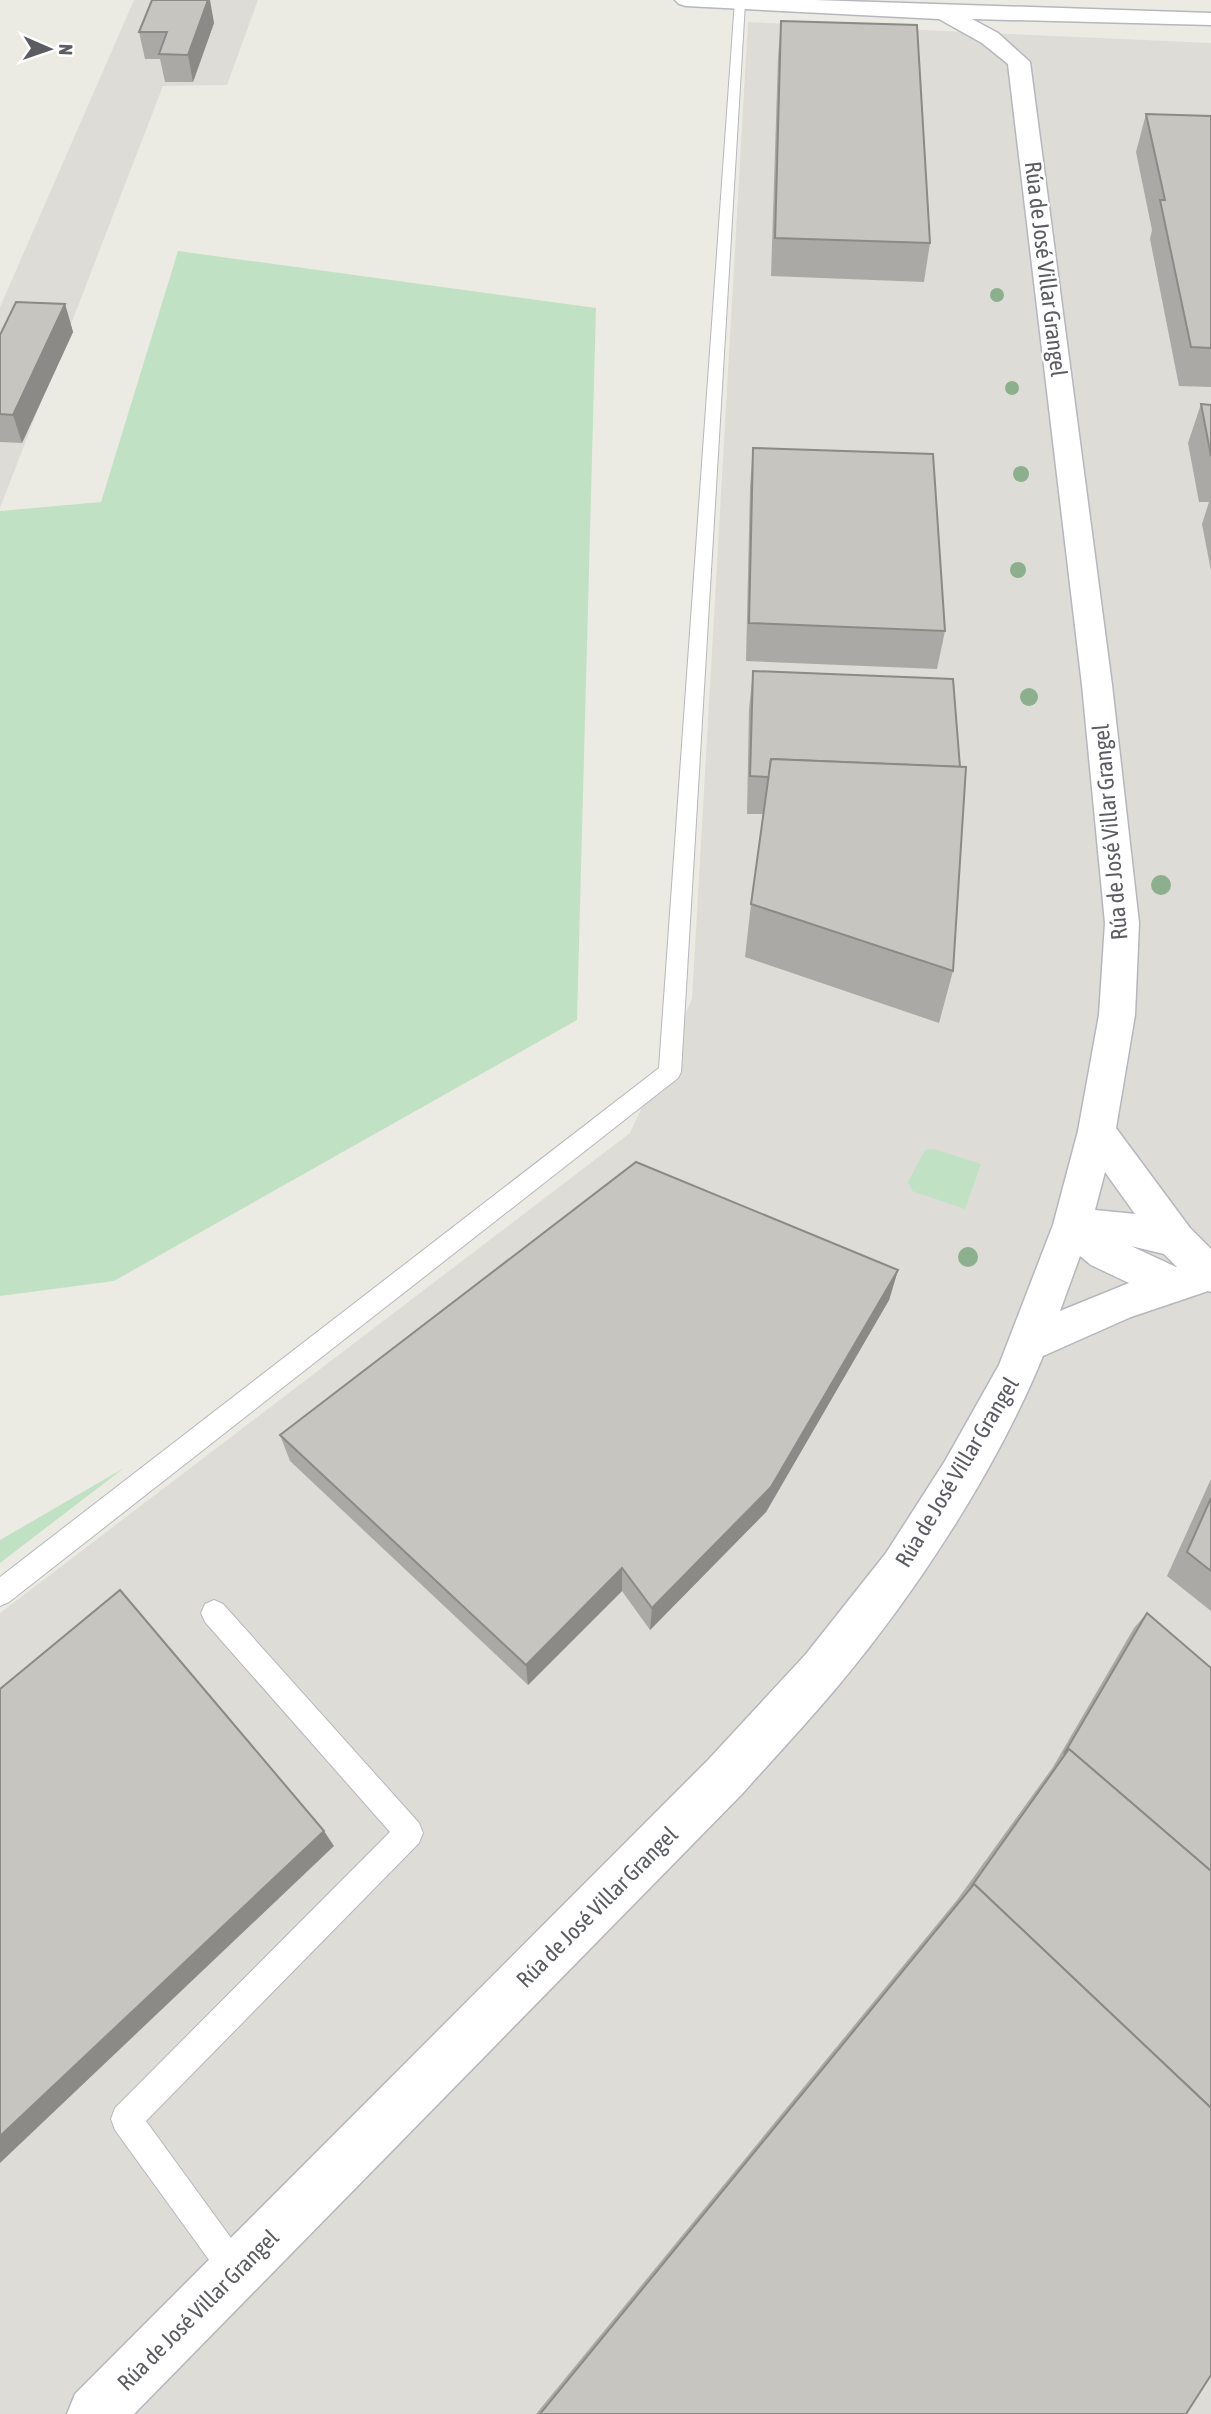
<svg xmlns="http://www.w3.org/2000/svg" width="1211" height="2414" font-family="'Asap Condensed',sans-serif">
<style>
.industrial{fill:#dedcd7}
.green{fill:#c1e1c5}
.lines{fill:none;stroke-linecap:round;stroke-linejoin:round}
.lane-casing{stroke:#b5b7bc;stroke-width:2}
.street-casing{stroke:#b5b7bc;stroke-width:3}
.lane{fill:#fff;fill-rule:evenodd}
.street{fill:#fff;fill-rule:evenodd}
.tree{fill:#8cb08d}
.wall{fill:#aba9a5}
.shaded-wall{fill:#8b8a86}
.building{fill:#c7c5c0;stroke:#8b8a86;stroke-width:2}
.labels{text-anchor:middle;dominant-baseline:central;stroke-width:5;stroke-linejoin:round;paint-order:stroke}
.street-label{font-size:23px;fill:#5b5d62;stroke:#fff}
</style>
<rect width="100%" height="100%" fill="#ecebe3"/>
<g class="industrial">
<polygon points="134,0 258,0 227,85 163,86 0,508 0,307"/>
<polygon points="748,22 1211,43 1211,2414 0,2414 0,1613 630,1133 692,999"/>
</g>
<g class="green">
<polygon points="178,251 596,308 577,1020 114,1281 0,1296 0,511 101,502"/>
<polygon points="934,1149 981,1164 965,1209 912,1191 908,1182 925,1150"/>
<polygon points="124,1468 0,1563 0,1540"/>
</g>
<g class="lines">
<defs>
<g id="lane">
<polygon points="735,0 743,0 745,3 681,1072 678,1078 9,1602 0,1606 0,1577 659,1068"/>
<polygon points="214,1600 223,1604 419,1823 423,1833 419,1843 146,2121 247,2260 252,2271 247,2282 236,2287 225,2282 115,2130 111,2119 115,2108 390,1832 205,1622 201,1613 205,1604"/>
</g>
<path id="street" d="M675,0H814L1211,13V25L972,19L998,33L1030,62L1112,685L1139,923L1135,1015L1116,1128L1190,1228L1211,1249V1292L1208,1291L1131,1317L1043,1356C997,1469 916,1593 838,1686C807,1723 774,1758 742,1794L134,2414H67L75,2394L708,1760L806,1654L886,1553L945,1461L999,1365L1053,1225L1078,1131L1099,1015L1105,923L1082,685L1008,64L982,43L939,19L686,6L679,4ZM1105,1172L1135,1214L1095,1210ZM1131,1246L1164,1254L1177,1267H1176ZM1080,1256L1091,1265L1129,1283L1060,1311Z"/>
</defs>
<use href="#lane" class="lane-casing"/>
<use href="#street" class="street-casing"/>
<use href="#lane" class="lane"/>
<use href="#street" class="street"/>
</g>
<g class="tree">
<circle cx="997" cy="295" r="7"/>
<circle cx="1012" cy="388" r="7"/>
<circle cx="1021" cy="474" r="8"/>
<circle cx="1018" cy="570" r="8"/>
<circle cx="1029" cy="697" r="9"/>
<circle cx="1161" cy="885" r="10"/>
<circle cx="968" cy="1257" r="10"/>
</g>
<g class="wall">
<polygon points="781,21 930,243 924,282 771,276 778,58"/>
<polygon points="214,23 193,82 165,82 160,59 145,59 139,32"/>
<polygon points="1146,114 1211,116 1211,387 1179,386 1150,239 1152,230 1136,152"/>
<polygon points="65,304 73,332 22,443 0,442 0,335"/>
<polygon points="1201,404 1211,405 1211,571 1202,524 1209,502 1199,502 1188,443"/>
<polygon points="753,448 945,631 937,669 746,661 750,487"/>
<polygon points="753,671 953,971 939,1023 745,957 751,904 763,814 747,814 749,709"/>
<polygon points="898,1270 889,1300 766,1512 650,1630 622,1591 528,1685 290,1461 280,1435"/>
<polygon points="1211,1479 1211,1611 1167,1576"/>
<polygon points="1147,1613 1186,2414 536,2414 957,1900 1053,1767 1134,1628"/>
</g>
<g class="shaded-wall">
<polygon points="208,0 210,0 214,23 193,82 188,55"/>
<polygon points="65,304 73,332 22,443 13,415"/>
<polygon points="898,1270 889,1300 766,1512 650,1630 652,1608"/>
<polygon points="622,1568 622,1591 528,1685 526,1665"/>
<polygon points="324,1831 334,1846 0,2163 0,2136"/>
</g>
<g class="building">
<polygon points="152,0 208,0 188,55 159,54 167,32 139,32"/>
<polygon points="781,21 917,25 930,243 775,238"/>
<polygon points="1146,114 1211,116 1211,348 1191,347 1160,200 1165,200"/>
<polygon points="16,302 65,304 13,415 0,414 0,335"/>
<polygon points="1201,404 1211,405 1211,456"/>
<polygon points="753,448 933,454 945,631 749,623"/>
<polygon points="753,671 953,679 960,767 771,759 769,777 750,776"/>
<polygon points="771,759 966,767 953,971 751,904"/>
<polygon points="636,1162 898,1270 771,1487 652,1608 622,1568 526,1665 280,1435"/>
<polygon points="1211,1498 1211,1571 1187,1552"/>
<polygon points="120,1590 324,1831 0,2136 0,1689"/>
<polygon points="1147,1613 1211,1668 1211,1871 1069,1749 1064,1754"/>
<polygon points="1069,1749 1211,1871 1211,2108 974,1884 971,1887"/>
<polygon points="974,1884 1211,2108 1211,2375 1186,2414 540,2414"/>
</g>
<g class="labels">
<g class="street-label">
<text transform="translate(1046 269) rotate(83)">Rúa de José Villar Grangel</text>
<text transform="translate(1110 832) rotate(-95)">Rúa de José Villar Grangel</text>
<text transform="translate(957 1472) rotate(-59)">Rúa de José Villar Grangel</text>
<text transform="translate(597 1907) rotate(-45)">Rúa de José Villar Grangel</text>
<text transform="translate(198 2310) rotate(-45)">Rúa de José Villar Grangel</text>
</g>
</g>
<g transform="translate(49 49) rotate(92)" stroke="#ffffff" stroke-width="5" paint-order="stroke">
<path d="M0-5L12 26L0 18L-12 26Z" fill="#5b5d62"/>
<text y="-10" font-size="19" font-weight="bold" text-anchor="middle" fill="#5b5d62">N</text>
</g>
</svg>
